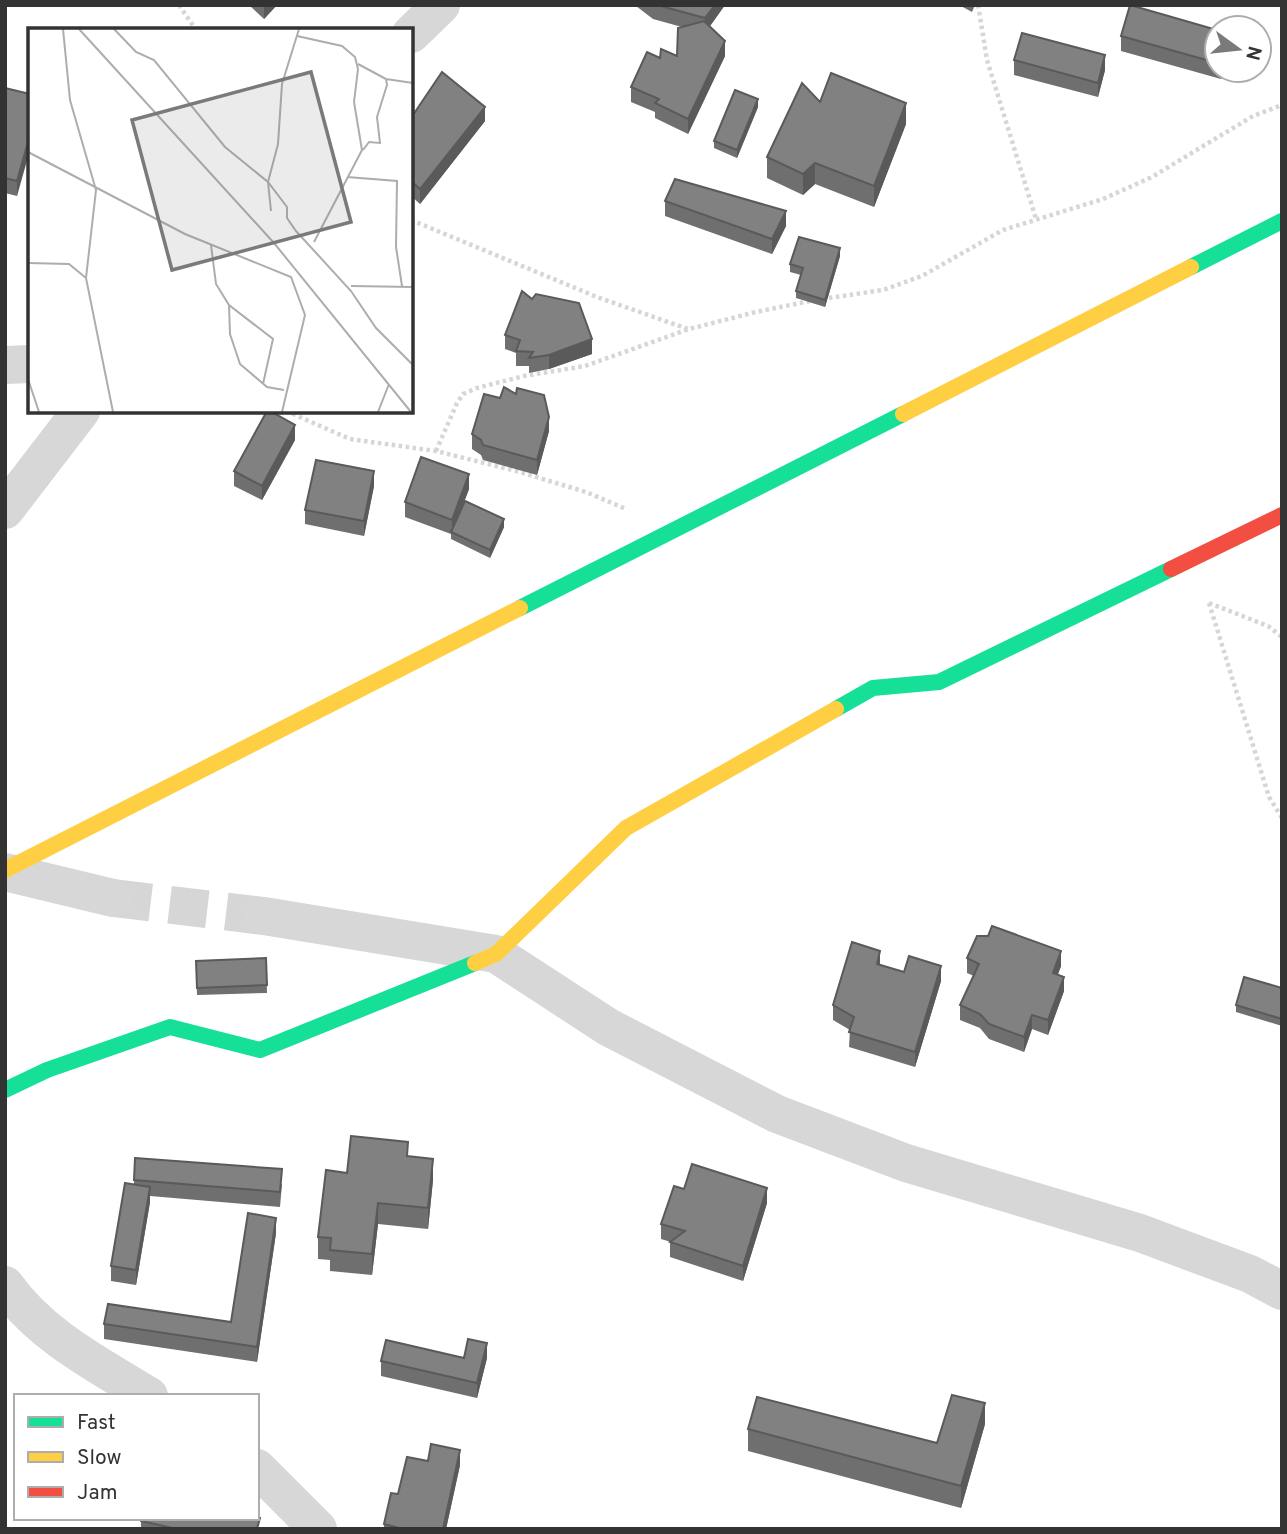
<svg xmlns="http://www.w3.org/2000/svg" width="1287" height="1534" font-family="Overpass,sans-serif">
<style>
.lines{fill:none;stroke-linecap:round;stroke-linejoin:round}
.street-tunnel{stroke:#d6d6d6;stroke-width:38;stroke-dasharray:38 19;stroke-linecap:butt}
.path{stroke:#d6d6d6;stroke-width:4.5;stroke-dasharray:3.5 3.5;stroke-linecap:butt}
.street{stroke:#d7d7d7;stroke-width:38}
.fast{stroke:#16e098;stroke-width:16}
.slow{stroke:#ffcf43;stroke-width:16}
.jam{stroke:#f24e42;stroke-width:16}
.wall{fill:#6f6f6f}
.shaded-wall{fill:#5a5a5a}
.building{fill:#818181;stroke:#5a5a5a;stroke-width:2}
.inset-road{fill:none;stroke:#adadad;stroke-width:2}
.view{fill:#7a7a7a;fill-opacity:0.15;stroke:#7a7a7a;stroke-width:3.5}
.inset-edge{fill:none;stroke:#333;stroke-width:3.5}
</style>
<rect width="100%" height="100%" fill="#fff"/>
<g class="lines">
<polyline class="street-tunnel" points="113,898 264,916"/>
<g class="path">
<polyline points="179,5 196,30"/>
<polyline points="978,5 987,60 1036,219"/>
<polyline points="411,220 597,297 688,329"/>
<polyline points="822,299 883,290 922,276 1003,230 1103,199 1152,177 1253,116 1282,105"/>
<polyline points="286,411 350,439 436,451 516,471 586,492 626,509"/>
<polyline points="436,451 457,403 463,394 477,388 524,376 585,366 689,329 756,312 810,301"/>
<polyline points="1209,603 1269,797 1282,818"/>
<polyline points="1209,603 1268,626 1282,637"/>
</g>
<g class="street">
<polyline points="411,34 441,5"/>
<polyline points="5,365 30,364"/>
<polyline points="5,510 81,411"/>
<polyline points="5,872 113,898"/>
<polyline points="264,916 496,954 608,1027 777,1114 906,1163 1140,1233 1250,1274 1282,1291"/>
<path d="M5,1285C40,1335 97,1364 149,1396"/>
<polyline points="257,1468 318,1529"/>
</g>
<g class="fast">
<polyline points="1191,267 1282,221"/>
<polyline points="520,608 903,414"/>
<polyline points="836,709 873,688 939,682 1171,569"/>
<polyline points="5,1090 47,1070 170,1027 260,1050 475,963"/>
</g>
<g class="slow">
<polyline points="903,414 1191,267"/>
<polyline points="5,870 520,608"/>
<polyline points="475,963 496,954 626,828 836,709"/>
</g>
<polyline class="jam" points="1171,569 1282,515"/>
</g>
<g class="wall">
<polygon points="249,5 277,5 264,19"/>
<polygon points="605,5 725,5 710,26 725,56 688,134 655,118 655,112 631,102 631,87 660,58 677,56 682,27 653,19 636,6"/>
<polygon points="959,5 975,5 972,12"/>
<polygon points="1217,30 1217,70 1224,70 1221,79 1121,51 1121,36"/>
<polygon points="1014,60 1105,70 1098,97 1014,75"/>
<polygon points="5,88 30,94 17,196 5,193"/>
<polygon points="820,102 906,124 874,207 815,184 803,195 767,178 767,157"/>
<polygon points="758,107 737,158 714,148 714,141"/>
<polygon points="411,118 485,121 420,204 411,196"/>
<polygon points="665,201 786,226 772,254 665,216"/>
<polygon points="840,256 825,307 796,298 796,291 801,275 790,272 790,264"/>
<polygon points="505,335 592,354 549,369 529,373 529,366 516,366 516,353 505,349"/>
<polygon points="549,431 537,475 483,460 481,455 472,449 472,434"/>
<polygon points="295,440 262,500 234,486 234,471"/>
<polygon points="374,486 364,536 305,524 305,510"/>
<polygon points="469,489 464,502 504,527 490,558 451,539 451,534 405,517 405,502"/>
<polygon points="266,958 267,993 197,995 196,961"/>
<polygon points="967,958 1061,966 1058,974 1064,991 1048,1035 1032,1029 1024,1052 989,1039 980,1028 960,1020 960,1005 974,976 967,973"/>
<polygon points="880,965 904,972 941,981 915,1067 849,1047 850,1030 833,1020 833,1005"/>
<polygon points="1282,988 1282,1026 1236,1012 1236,1005"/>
<polygon points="408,1156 433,1180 428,1229 378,1224 372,1275 330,1271 330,1260 318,1259 318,1237 347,1173"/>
<polygon points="135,1158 282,1184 280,1207 150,1196 150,1202 136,1285 111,1281 111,1266 134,1185"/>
<polygon points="684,1189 767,1203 743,1281 670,1257 670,1242 671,1242 661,1239 661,1224"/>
<polygon points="276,1233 257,1362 104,1339 104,1324 231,1322"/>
<polygon points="487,1358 477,1398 381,1376 381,1361"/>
<polygon points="985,1424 961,1508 748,1451 748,1429 937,1443"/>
<polygon points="428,1461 460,1465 446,1529 384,1529 384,1524 398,1494"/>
<polygon points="141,1521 260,1529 141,1529"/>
</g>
<g class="shaded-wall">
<polygon points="264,5 277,5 264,19"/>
<polygon points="715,5 725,5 705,33 705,18"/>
<polygon points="725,41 725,56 688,134 688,119"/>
<polygon points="1105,55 1105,70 1098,97 1098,83"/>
<polygon points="758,99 758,107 737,158 737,150"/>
<polygon points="906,103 906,124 874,207 874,186"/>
<polygon points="485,107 485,121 420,204 420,189"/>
<polygon points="30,135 30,150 17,196 17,181"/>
<polygon points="815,163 815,184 803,195 803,174"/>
<polygon points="786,211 786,226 772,254 772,239"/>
<polygon points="840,248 840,256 825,307 825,300"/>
<polygon points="592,339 592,354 549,369 549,355"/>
<polygon points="549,417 549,431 537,475 537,460"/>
<polygon points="295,425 295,440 262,500 262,486"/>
<polygon points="374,471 374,486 364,536 364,521"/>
<polygon points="469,474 469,489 452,534 452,520"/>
<polygon points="504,519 504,527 490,558 490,550"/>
<polygon points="880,951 880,966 877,964"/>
<polygon points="1061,951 1061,966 1053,987 1053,973"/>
<polygon points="941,966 941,981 915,1067 915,1052"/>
<polygon points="1064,977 1064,991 1048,1035 1048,1020"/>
<polygon points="1032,1015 1032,1029 1024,1052 1024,1037"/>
<polygon points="433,1159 433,1180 428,1229 428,1208"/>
<polygon points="150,1187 150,1202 136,1285 136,1270"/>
<polygon points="767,1188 767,1203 743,1281 743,1266"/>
<polygon points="378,1203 378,1224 372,1275 372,1254"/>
<polygon points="276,1218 276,1233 257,1362 257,1347"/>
<polygon points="487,1343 487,1358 477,1398 477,1383"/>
<polygon points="985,1403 985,1424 961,1508 961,1486"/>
<polygon points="460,1450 460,1465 446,1529 443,1529"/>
</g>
<g class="building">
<polygon points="657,5 715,5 705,18"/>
<polygon points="1130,5 1217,30 1217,63 1121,36"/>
<polygon points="704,21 725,41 688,119 655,103 659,99 631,87 647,52 660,58 661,49 677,56 678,28"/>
<polygon points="1022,33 1105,55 1098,83 1014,60"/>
<polygon points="442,72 485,107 420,189 411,181 411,118"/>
<polygon points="831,73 906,103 874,186 815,163 803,174 767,157 802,83 820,102"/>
<polygon points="5,88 30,94 30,135 17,181 5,178"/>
<polygon points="735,90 758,99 737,150 714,141"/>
<polygon points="675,179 786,211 772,239 665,201"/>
<polygon points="799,237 840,248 825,300 796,291 803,268 790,264"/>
<polygon points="522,291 532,299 536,294 579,303 592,339 549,355 529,358 533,352 516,351 520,340 505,335"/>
<polygon points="504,387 516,394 517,388 544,395 549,417 537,460 483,445 481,440 472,434 484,394 500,398"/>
<polygon points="267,411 270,411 295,425 262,486 234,471"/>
<polygon points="421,457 469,474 452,520 405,502"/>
<polygon points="316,460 374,471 364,521 305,510"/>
<polygon points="465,501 504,519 490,550 451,532"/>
<polygon points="992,926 1061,951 1053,973 1064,977 1048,1020 1032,1015 1024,1037 989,1024 980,1014 960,1005 979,964 967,958 977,936 988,936"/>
<polygon points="852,942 880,951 877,964 904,972 909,956 941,966 915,1052 849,1032 854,1017 833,1005"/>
<polygon points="266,958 267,985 197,988 196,961"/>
<polygon points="1244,977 1282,988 1282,1019 1236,1005"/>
<polygon points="351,1136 408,1142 407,1156 433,1159 428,1208 378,1203 372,1254 330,1250 331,1238 318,1237 326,1170 347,1173"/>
<polygon points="135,1158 282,1169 280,1192 134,1180"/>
<polygon points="692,1164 767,1188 743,1266 670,1242 685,1231 661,1224 674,1186 684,1189"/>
<polygon points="125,1183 150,1187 136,1270 111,1266"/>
<polygon points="248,1213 276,1218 257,1347 104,1324 108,1304 231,1322"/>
<polygon points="468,1339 487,1343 477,1383 381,1361 386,1340 464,1358"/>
<polygon points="952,1395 985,1403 961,1486 748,1429 757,1397 937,1443"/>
<polygon points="431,1444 460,1450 443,1529 403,1529 384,1524 391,1493 398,1494 407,1457 428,1461"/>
<polygon points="257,1517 260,1518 257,1529 177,1529 141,1521 141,1518"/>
</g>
<g transform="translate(28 28)">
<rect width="385" height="385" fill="#fff"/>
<path class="inset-road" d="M35,1L42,72L68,162L58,250L85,384M51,1L246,215L383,384M86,1L108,24L126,32L197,119L240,154L259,179V190L268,203L323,263L348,300L385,337M269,8L314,18L327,29L330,41L326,74L334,122L286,214M330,36L358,51L359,57L349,89L352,115L341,114L335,122M358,51L385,55M0,124L157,206L263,249L277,287L254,384M319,149L369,153L368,219L374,258M243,183L240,154L250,116L254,56L271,1M183,217L188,256L201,277L245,311L235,356M0,235L41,236L58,250M323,258L385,259M201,277L202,306L212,336L239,359L256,362M0,351L11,384M350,384L361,356"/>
<path class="view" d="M283,44L323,194L144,242L104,92Z"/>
<rect width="385" height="385" class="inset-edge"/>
</g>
<rect width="1287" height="1534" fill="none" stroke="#333333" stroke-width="14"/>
<rect x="14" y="1394" width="245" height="126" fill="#ffffff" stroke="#adadad" stroke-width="2"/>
<rect x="28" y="1417" width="35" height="10" fill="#16e098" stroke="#adadad" stroke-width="2"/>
<text x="77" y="1429" font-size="21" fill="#333333">Fast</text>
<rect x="28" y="1452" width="35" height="10" fill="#ffcf43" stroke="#adadad" stroke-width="2"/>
<text x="77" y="1464" font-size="21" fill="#333333">Slow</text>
<rect x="28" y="1487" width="35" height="10" fill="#f24e42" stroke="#adadad" stroke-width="2"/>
<text x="77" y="1499" font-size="21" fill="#333333">Jam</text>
<g transform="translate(1238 49) rotate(105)"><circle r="33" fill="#ffffff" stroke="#adadad" stroke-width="2"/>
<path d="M0-5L12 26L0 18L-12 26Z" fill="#7a7a7a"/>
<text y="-10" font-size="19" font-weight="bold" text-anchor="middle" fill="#333333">N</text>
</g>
</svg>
